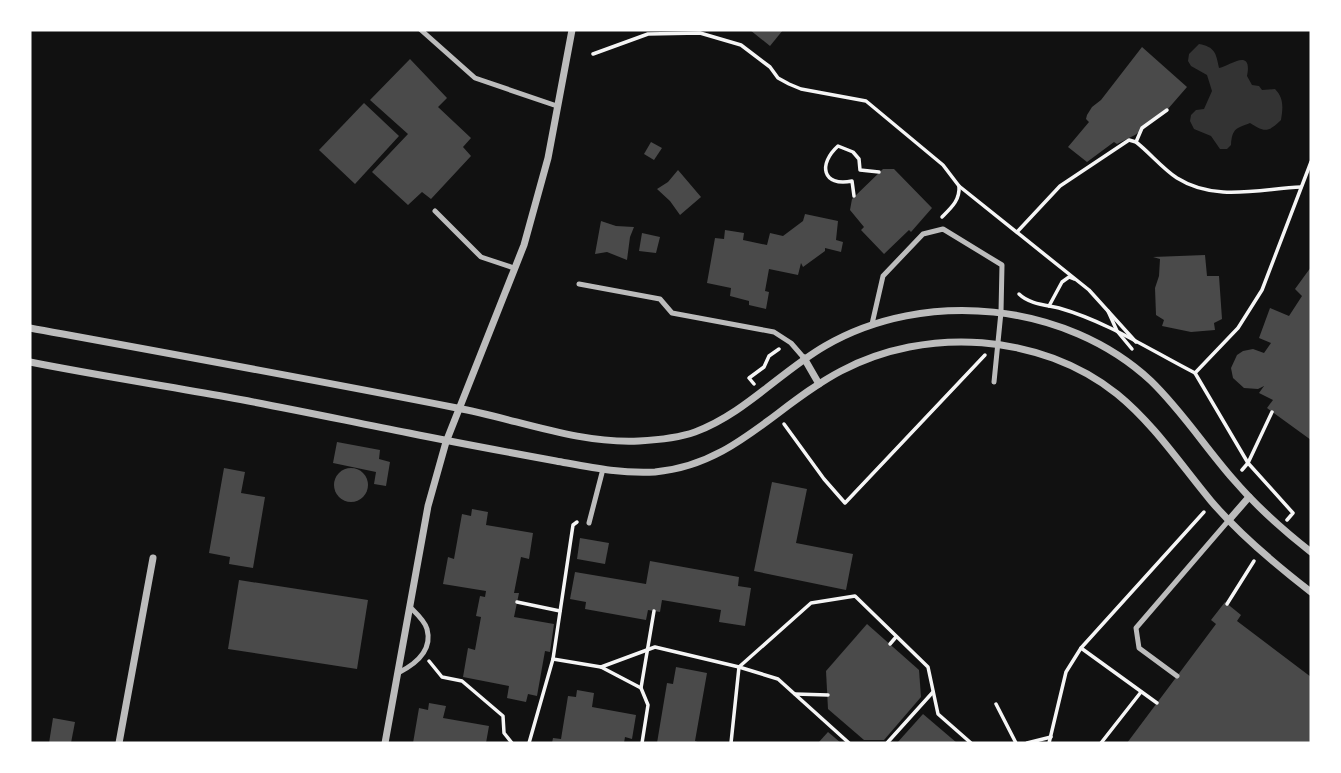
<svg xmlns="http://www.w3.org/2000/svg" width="1341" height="773" font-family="'Roboto Condensed',sans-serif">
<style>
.water{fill:#333}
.building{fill:#4a4a4a}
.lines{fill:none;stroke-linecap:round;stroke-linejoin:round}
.path{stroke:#f5f5f5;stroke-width:3.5}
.service{stroke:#bcbcbc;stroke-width:5}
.minor{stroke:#bcbcbc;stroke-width:7}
</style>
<rect width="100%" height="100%" fill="#111"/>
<path class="water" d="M1199,44C1215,47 1216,53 1219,68C1228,67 1253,46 1247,76L1252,85L1259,86L1262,90L1275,89C1284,98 1283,108 1281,120C1268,133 1264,132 1250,123C1237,128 1232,128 1231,145L1227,149H1220L1211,136L1194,129L1190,121L1191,115L1196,110L1204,109L1212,91L1207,75L1191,66L1188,61L1189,54Z"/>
<g class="building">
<polygon points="750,30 783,30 770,46"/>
<polygon points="1142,47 1187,87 1167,110 1135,135 1117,144 1114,142 1087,162 1068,147 1089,122 1086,119 1087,115 1092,107 1101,100"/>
<polygon points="410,59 447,98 438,107 471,138 463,147 471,156 431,199 422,192 408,205 372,172 408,134 370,100"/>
<polygon points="364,103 399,136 355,184 319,150"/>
<polygon points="651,142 662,148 654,160 644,154"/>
<polygon points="883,169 894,169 932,208 911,232 909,230 884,254 861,230 864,227 850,210 852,199"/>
<polygon points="678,170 701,197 680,215 670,201 657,189 668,182"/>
<polygon points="805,214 838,221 836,240 843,242 841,252 825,248 825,251 803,267 801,263 798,275 769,269 765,291 769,292 766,309 749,305 749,301 730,296 731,288 707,283 715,238 724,239 725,230 744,233 743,240 767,245 770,233 783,236 803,221"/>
<polygon points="601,221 616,226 634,227 630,237 627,260 607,252 595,254"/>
<polygon points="642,233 660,237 656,253 639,251"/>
<polygon points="1205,255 1207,276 1219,276 1222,319 1214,323 1215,330 1191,332 1162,326 1164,320 1156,315 1155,288 1159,276 1160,259 1153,257"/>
<polygon points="1311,267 1311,440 1267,408 1273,400 1259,393 1264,386 1258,389 1244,388 1233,378 1231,368 1237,355 1243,351 1253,349 1264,353 1271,343 1259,338 1270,308 1289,316 1302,296 1295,289"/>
<polygon points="337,442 380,450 379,459 390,462 386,486 374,484 376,472 333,463"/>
<polygon points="224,468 245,472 241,493 265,497 253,568 229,564 230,557 209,553"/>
<circle cx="351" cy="485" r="17"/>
<polygon points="772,482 807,489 796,543 853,554 846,590 754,571"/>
<polygon points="472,509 488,512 486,525 533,533 529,559 521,557 514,593 519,593 514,617 554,624 550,652 545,651 537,696 528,694 526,702 507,698 509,686 463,677 468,648 475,650 481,617 476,616 480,596 485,597 486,591 443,584 448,557 454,559 462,514 471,516"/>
<polygon points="580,538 609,543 605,564 577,559"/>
<polygon points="650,561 739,577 738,586 751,588 745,626 719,622 721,610 662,600 660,612 648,610 646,620 585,609 586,602 570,599 575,572 646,584"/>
<polygon points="239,580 368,600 357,669 228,649"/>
<polygon points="1225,602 1241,615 1237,621 1311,677 1311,743 1127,743 1216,624 1211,620"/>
<polygon points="867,624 919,670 921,697 884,740 864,740 828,709 826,671"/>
<polygon points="676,667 707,673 695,741 700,743 657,743 667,683 673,684"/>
<polygon points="577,690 594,693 592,707 636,715 632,739 625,737 624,743 552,743 553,738 561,739 568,696 576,697"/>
<polygon points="429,703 446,706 443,718 489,726 486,743 413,743 419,708 428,710"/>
<polygon points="923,714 957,743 897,743"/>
<polygon points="53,718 75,722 71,743 49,743"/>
<polygon points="828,732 841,743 818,743"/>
</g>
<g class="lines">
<g class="path">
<polyline points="593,54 648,34 700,33 741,45 770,67 778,78 789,84 801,89 866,101 943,165 959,186 1089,290 1136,342"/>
<polyline points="1136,142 1142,128 1167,110"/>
<path d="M854,196L852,181C822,187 818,164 838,146L853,152L859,159L860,170L879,172"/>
<path d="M942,217C952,207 960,200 959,186"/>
<path d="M1017,232L1060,186L1129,140L1136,142C1150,153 1162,168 1177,178C1215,202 1259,189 1301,187"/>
<path d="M1019,294C1029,304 1046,305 1059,308C1108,322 1150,350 1195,373"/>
<polyline points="1049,306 1062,282 1069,277 1074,279"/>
<polyline points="1108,311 1117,331 1132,349"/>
<polyline points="754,384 749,378 764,367 769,356 779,349"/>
<polyline points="784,424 824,479 845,503 985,355"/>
<polyline points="1242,470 1248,463 1272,412"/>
<polyline points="1287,520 1293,513 1248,463 1195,373 1238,328 1262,290 1311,162"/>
<polyline points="517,602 560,611"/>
<polyline points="1227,604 1254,561"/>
<polyline points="890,644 896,637"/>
<polyline points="1081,648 1157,703"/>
<polyline points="553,659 601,667"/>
<polyline points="429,661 442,677 462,681 503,716 504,733 512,743"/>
<polyline points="641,688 601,667 655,647 739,667 778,679 849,743"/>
<polyline points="795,694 828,695"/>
<polyline points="996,704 1016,743"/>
<polyline points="529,743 553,659 573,525 577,522"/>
<polyline points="642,743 648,705 641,688 654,611"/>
<polyline points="731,743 739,667 811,603 855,596 928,667 938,714 971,743"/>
<polyline points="887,743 933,692"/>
<polyline points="1027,743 1051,737"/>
<polyline points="1049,743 1066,672 1081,648 1204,512"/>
<polyline points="1101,743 1141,692"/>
</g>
<g class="service">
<polyline points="421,30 475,78 557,106"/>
<polyline points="435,211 481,257 514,268"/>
<polyline points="579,284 660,299 672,313 774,332 791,343 804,358"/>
<polyline points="872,324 883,276 923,234 943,229 1002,265 1001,312 994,382"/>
<polyline points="589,523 603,469"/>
<path d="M398,673C414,665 433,651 427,629C425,621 416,613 410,607"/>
<polyline points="1177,676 1139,648 1136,628 1229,520"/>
</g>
<g class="minor">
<path d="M30,328C172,354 315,380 457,408C517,419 577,444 639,441C657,440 678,438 695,432C744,414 780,372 825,346C925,288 1066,302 1151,381C1182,411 1205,447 1233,479C1256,506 1283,530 1311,552"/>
<polyline points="804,358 819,384"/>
<path d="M30,362C95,375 161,385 227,397C287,408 348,421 409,433C458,443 507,452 556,461C589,467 621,474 655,472C734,465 776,405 841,371C926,326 1040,333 1117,394C1154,424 1181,465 1211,501C1240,535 1276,565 1311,592"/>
<polyline points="1229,520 1249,497"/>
<polyline points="119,743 153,558"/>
<polyline points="385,743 428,506 446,442 524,245 548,158 572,30"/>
</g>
</g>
<rect width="1341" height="773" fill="none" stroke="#ffffff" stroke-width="63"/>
</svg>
